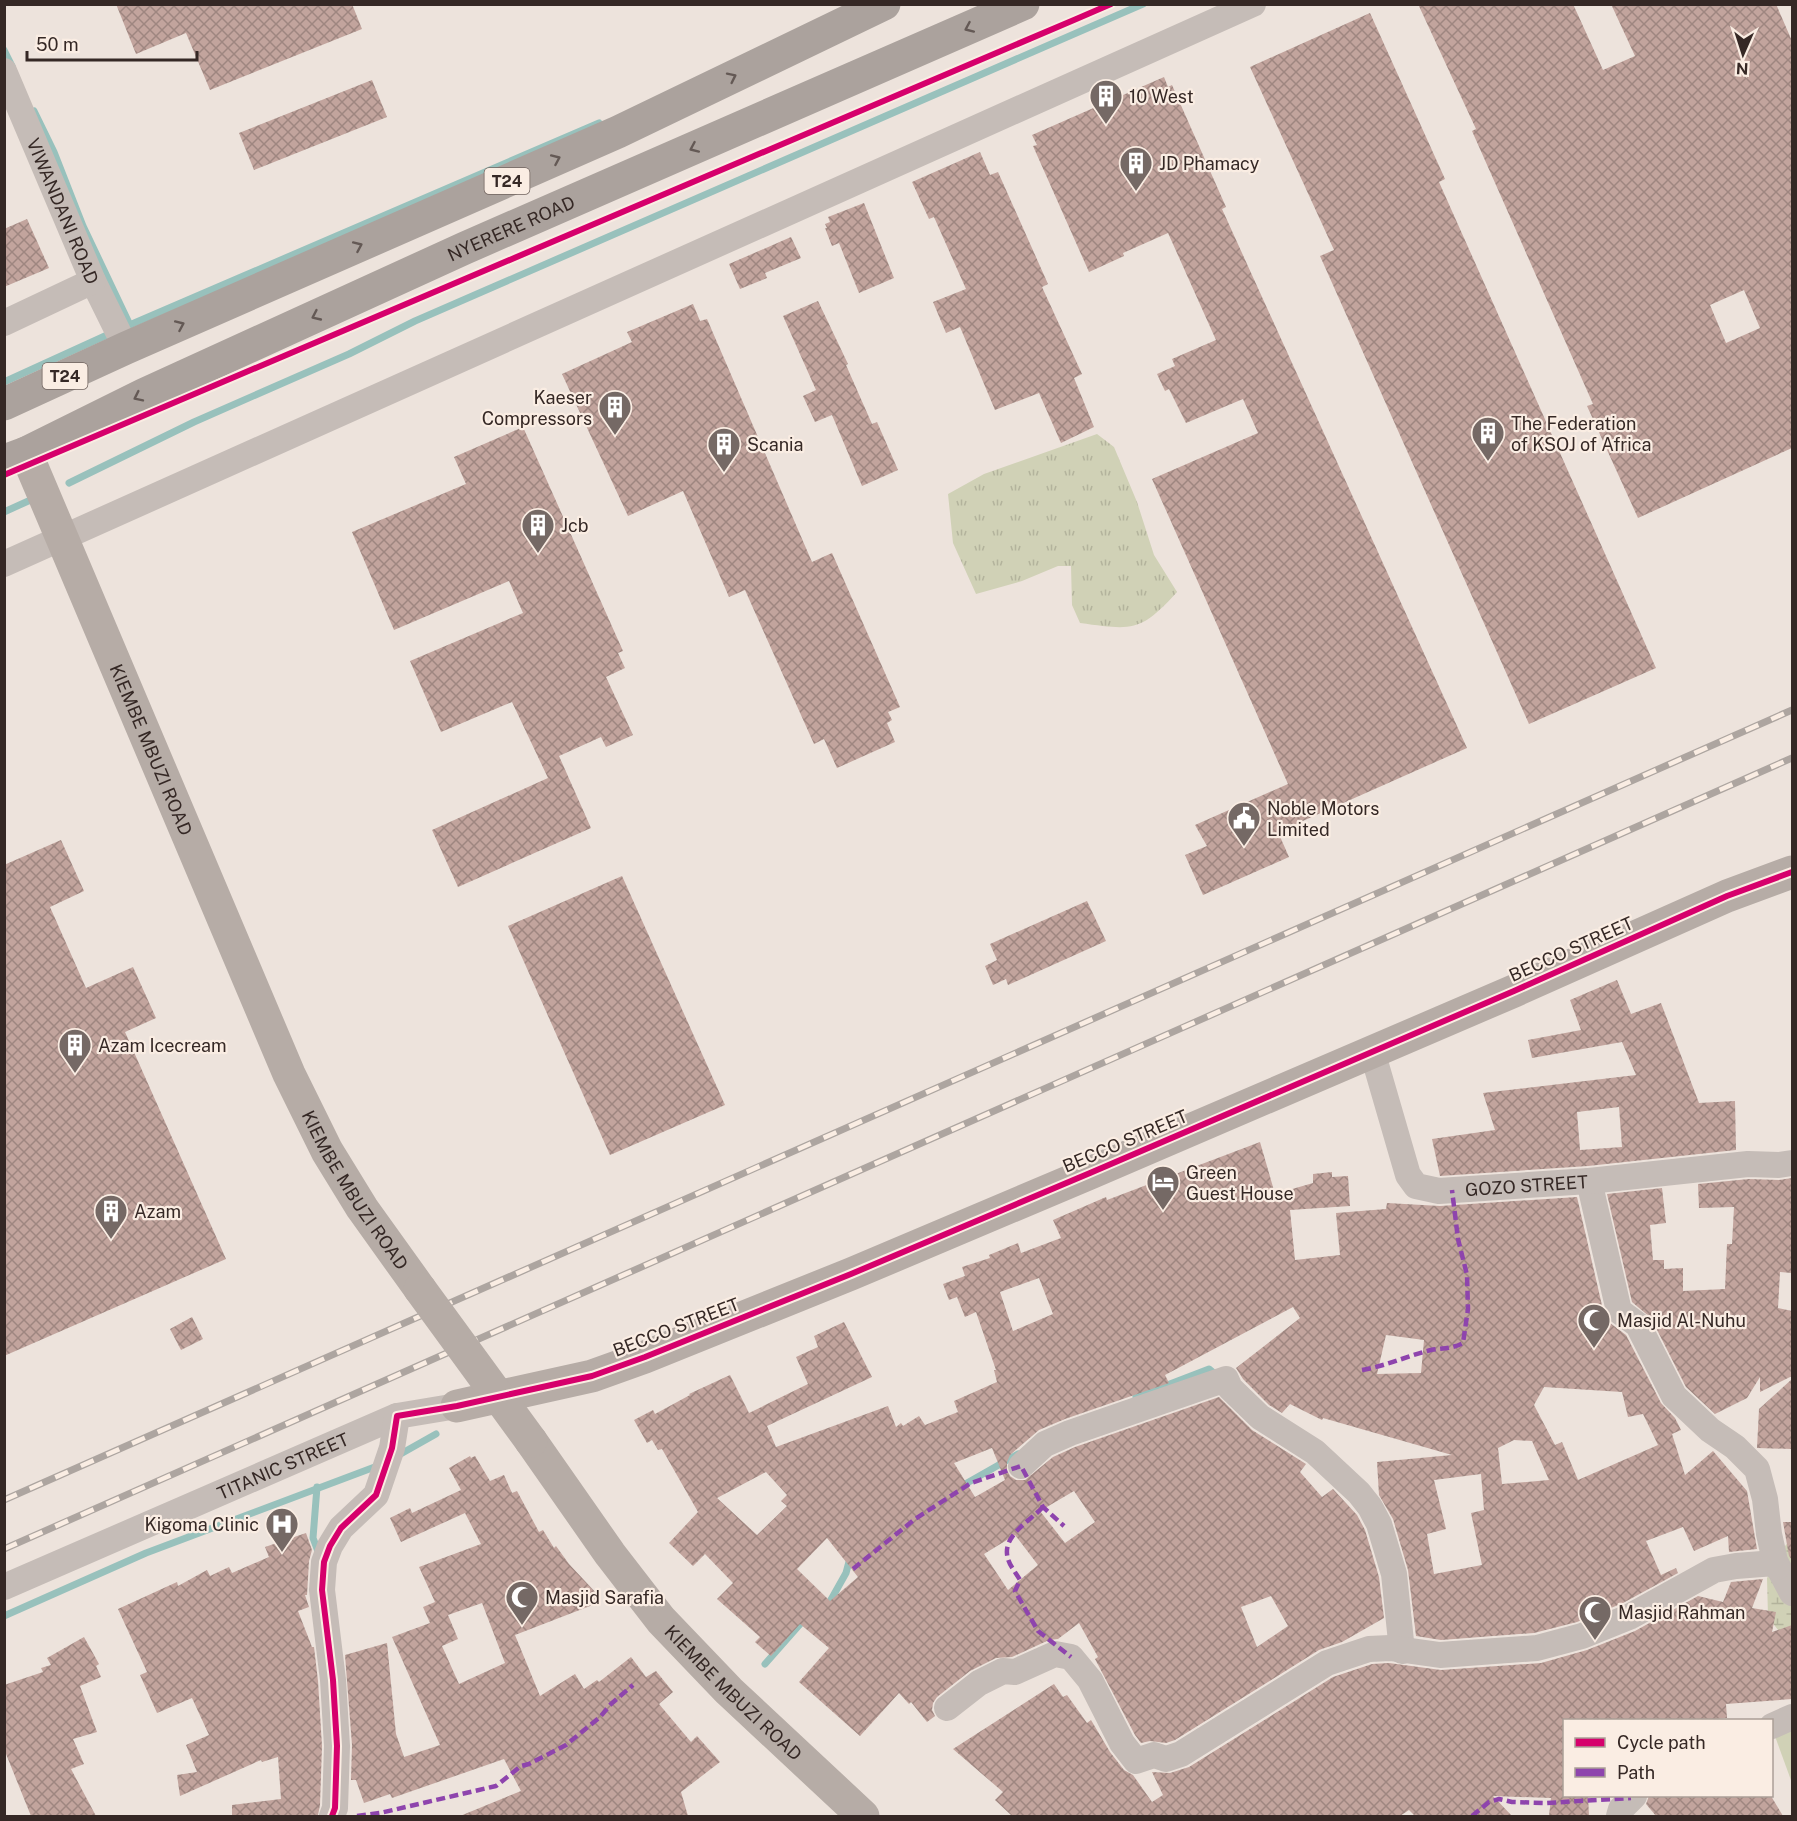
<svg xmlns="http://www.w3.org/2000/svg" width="1797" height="1821" font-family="'Public Sans',sans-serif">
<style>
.grass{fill:url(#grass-tufts)}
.wetland{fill:url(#wetland-marsh)}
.park{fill:#d0d1b6}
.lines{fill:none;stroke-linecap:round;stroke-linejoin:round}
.stream{stroke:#98c1bc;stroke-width:7}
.building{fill:url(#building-cross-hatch);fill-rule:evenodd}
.street{stroke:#c5bcb7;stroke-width:26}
.secondary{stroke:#b6aca6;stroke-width:33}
.highway{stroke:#aba29d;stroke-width:33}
.rail-casing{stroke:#ada5a0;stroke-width:7}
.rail{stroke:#faede3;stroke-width:4.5;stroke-dasharray:14;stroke-linecap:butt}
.secondary-bridge{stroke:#b6aca6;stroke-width:33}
.quiet{stroke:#8e44ad;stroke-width:4.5;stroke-dasharray:9 4.5;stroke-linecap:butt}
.cycleway-casing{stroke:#faede3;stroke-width:10}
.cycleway{stroke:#d6006c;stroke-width:6}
.oneway{stroke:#645955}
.labels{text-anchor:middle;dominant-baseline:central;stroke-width:4.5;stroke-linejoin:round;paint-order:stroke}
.shield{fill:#faede3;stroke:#70635e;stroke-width:1.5}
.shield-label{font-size:16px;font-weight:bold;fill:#352825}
.poi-label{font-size:18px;fill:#352825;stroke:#faede3;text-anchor:start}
.street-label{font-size:18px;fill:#352825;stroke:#faede3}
</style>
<defs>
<pattern id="grass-tufts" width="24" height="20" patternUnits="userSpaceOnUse" patternTransform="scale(1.5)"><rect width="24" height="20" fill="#d0d1b6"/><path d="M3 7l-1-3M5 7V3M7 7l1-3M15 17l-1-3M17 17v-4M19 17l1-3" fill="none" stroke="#b3b39c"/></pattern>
<pattern id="wetland-marsh" width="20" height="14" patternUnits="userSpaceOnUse" patternTransform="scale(1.5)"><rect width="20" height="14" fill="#d0d1b6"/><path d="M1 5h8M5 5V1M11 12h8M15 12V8" fill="none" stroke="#b3b39c"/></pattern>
<pattern id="building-cross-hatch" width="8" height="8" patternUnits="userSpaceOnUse" patternTransform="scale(1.5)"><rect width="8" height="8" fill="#c2a49d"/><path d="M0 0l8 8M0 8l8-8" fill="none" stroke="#9e8680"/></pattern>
</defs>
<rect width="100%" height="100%" fill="#ede3dc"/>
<path class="grass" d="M1097,434L1114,447L1137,502L1154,555L1177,592C1140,633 1132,630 1080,623L1072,605L1071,566H1058L1022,581L976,594L953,543L948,494L984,474Z"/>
<polygon class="wetland" points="1792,1538 1792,1648 1768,1617 1767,1578 1775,1564 1770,1563"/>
<polygon class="park" points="1792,1722 1792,1783 1772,1728"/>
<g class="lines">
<g class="stream">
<polyline points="4,50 12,66"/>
<polyline points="34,111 54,152 83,226 130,325"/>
<polyline points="4,382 118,330 599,123"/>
<polyline points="69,483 194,422 349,354 415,321 1143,4"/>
<polyline points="4,512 35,498"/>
<polyline points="1136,1397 1209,1369 1216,1375"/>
<polyline points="397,1456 436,1434"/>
<polyline points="317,1487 313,1538 319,1554"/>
<polyline points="960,1487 1018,1454"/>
<polyline points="828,1605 846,1573 850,1558"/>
<polyline points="4,1616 146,1553 380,1465"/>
<polyline points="765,1664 802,1622 807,1623"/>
</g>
</g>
<g class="building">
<polygon points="116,4 352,4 362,29 210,90 186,33 136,54"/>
<path d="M1418,4H1573L1603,70L1635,56L1611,4H1776L1792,41V448L1638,518L1587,406L1593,404L1472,131L1476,129ZM1744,290L1760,328L1726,343L1710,305Z"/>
<polygon points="1370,13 1445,179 1439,182 1656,668 1529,724 1320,256 1334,250 1250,67"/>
<polygon points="1164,77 1168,87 1172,85 1226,207 1222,209 1467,748 1278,832 1289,857 1203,895 1185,855 1207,846 1195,825 1288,784 1152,479 1258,433 1243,399 1186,423 1169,389 1165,391 1157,374 1175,366 1172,359 1216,340 1168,233 1123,253 1124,256 1089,272 1033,146 1037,145 1032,135"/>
<polygon points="372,80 387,117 254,170 239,133"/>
<polygon points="980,152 990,175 998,172 1048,284 1042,287 1082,374 1074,378 1094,427 1061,443 1039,393 995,410 960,327 946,333 933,302 966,289 934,217 929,219 912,182"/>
<polygon points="864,203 894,278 859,293 839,243 832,246 825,228 827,228 825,224 830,222 828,217"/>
<polygon points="27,219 49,268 4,287 4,229"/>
<polygon points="791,237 801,258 765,273 767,278 740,289 729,264"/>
<polygon points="818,301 848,364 846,365 872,424 877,422 898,470 862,486 832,415 815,422 803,396 816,390 783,316"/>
<polygon points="693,304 700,321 707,319 812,562 832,553 900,707 888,712 892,720 887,723 895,742 837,768 824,739 814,744 745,590 729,597 683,491 628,516 562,374 632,342 627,332"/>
<polygon points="523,427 623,651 618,653 625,668 606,677 633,735 606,747 601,737 559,756 591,828 458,887 432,830 548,778 512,702 441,732 410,661 523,613 509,581 394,630 352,532 466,484 454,457"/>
<polygon points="61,840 84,891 50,907 86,988 133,967 156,1018 125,1032 226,1259 4,1356 4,865"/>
<polygon points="622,876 725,1105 610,1155 508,926"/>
<polygon points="1087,901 1106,941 1008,985 1006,979 993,985 985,966 997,960 990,944"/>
<path d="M1617,980L1631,1014L1661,1003L1699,1103L1735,1101L1736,1150L1588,1166L1440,1176L1432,1139L1495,1130L1483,1093L1636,1075L1622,1042L1532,1058L1528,1040L1581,1030L1570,1000ZM1619,1107L1622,1147L1580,1150L1577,1112Z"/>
<path d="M1260,1142L1275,1194L1313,1183V1174L1332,1172V1177L1348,1176L1350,1206L1290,1210L1295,1260L1340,1255L1336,1213L1386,1209L1387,1203L1440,1206L1577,1197L1604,1314L1610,1323L1626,1335L1661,1403L1675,1418L1681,1430L1672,1434L1685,1475L1713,1451L1747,1491L1757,1549L1729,1552L1728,1536L1694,1551L1683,1527L1646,1541L1661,1575L1676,1568L1678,1573L1623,1603L1577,1622L1534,1633L1441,1640L1416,1636L1408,1570L1393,1519L1379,1495L1377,1462L1452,1455L1323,1418L1322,1420L1290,1404L1282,1413L1269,1405L1243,1379L1236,1368L1300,1318L1293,1307L1165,1375L1169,1383L1065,1419L1039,1430L1010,1455L1007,1462V1470L1010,1476L1016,1480H1025L1053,1457L1075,1447L1219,1397L1252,1430L1306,1464L1300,1472L1322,1497L1333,1489L1357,1515L1365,1530L1379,1577L1384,1618L1342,1642L1319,1650L1175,1740L1166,1743L1150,1741L1141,1743L1135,1735L1095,1659L1098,1657L1079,1623L1058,1639L1049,1640L1012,1657L996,1658L970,1671L937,1697L933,1703L932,1710L935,1716L927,1722L911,1702L909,1704L899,1693L860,1736L799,1682L829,1648L800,1624L771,1656L755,1642L760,1637L717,1599L733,1583L705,1554L693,1566L669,1543L698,1512L662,1449L658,1450L652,1440L647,1443L634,1420L653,1410L655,1414L690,1395L689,1394L730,1375L749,1413L808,1384L796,1357L818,1347L814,1336L844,1322L872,1377L767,1426L776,1447L888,1406L896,1427L901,1423L903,1426L919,1416L925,1425L958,1412L954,1401L997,1382L994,1370H996L976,1312L965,1317L957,1297L949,1300L943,1284L965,1276L962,1267L990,1258L989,1255L1018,1243L1021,1253L1061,1238L1053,1220L1106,1197L1107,1200ZM1039,1278L1053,1314L1013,1331L1000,1292ZM1386,1335L1424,1340L1421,1373L1377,1374ZM1544,1387L1622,1392L1628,1417L1643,1414L1658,1445L1578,1480L1562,1442L1555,1445L1534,1405ZM1514,1440L1532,1441L1549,1480L1502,1484L1498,1448ZM992,1448L1005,1480L975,1497L954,1463ZM766,1472L787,1495L781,1501L787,1506L757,1535L717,1498ZM1481,1474L1484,1510L1471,1513L1482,1565L1434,1574L1427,1534L1446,1529L1434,1480ZM1074,1491L1095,1522L1065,1543L1040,1511ZM1015,1535L1038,1565L1008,1590L984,1554ZM827,1538L858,1577L830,1601L797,1569ZM1271,1596L1288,1626L1257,1647L1241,1607Z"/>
<polygon points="1792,1178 1792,1273 1780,1272 1778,1308 1792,1311 1792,1376 1760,1392 1760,1377 1747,1398 1715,1414 1686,1387 1651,1318 1632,1302 1607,1194 1662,1188 1666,1223 1650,1225 1653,1260 1664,1260 1664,1269 1683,1268 1683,1291 1725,1289 1727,1244 1732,1244 1734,1207 1699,1208 1698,1184 1749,1179 1779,1180"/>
<polygon points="192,1317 203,1339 181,1350 170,1329"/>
<polygon points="1792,1379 1792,1449 1757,1448 1759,1409"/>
<path d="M470,1456L471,1458L475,1456L490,1481L504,1475L512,1493L517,1491L539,1532L543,1530L554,1548L556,1546L569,1564L598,1595L590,1606L515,1635L540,1696L575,1674L584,1689L597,1680L599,1682L631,1657L646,1677L656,1671L673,1692L659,1704L691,1742L697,1736L720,1762L681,1792L688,1816H460L521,1791L504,1759L392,1798L390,1794L364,1803L356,1780H351L352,1745L345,1655L387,1643L396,1734L404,1757L440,1745L392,1637L430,1623L423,1607L435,1602L419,1567L481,1544L465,1513L401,1542L390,1518L410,1508L412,1513L461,1490L449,1468ZM482,1603L505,1663L459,1684L442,1646L458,1639L448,1615Z"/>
<polygon points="1783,1522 1792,1522 1792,1560 1789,1556"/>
<polygon points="306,1533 312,1550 309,1561 307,1595 305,1595 309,1607 298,1611 312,1647 314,1647 318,1681 322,1746 320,1805 318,1815 232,1816 232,1805 281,1799 278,1757 262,1762 261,1760 180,1796 177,1775 197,1772 186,1745 209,1735 192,1698 157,1713 140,1675 147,1672 118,1609 177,1582 178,1586 207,1570 210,1576 229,1567 232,1573 269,1557 265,1547"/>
<polygon points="1763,1579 1752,1608 1776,1612 1772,1632 1792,1625 1792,1699 1726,1704 1727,1718 1715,1719 1715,1720 1564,1720 1564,1796 1588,1796 1589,1816 1549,1816 1551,1798 1493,1796 1512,1816 1415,1816 1409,1810 1400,1816 1012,1816 995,1800 1003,1792 953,1749 1054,1684 1063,1697 1067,1695 1087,1723 1091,1720 1110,1752 1124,1770 1133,1775 1152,1802 1163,1795 1152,1772 1170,1773 1189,1767 1333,1677 1372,1664 1389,1663 1441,1670 1541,1663 1587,1650 1635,1631 1698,1596 1723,1602 1731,1582"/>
<polygon points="84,1637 99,1664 96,1666 101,1677 80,1686 97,1732 73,1739 84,1764 71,1769 96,1816 31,1816 4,1749 4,1685 43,1672 41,1668 51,1665 47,1658"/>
<polygon points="1649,1796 1771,1796 1783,1816 1656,1816 1646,1804"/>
</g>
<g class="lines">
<g class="street">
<path id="s1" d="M4,71L93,281L126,348"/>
<polyline points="4,323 93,281"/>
<polyline points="4,564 1253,4"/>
<path id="s2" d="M1372,1051L1408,1175L1416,1186L1439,1191L1589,1181L1619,1311L1638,1325L1674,1396L1710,1430L1735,1447L1757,1469L1765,1499L1769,1534L1775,1561L1792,1593"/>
<polyline points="1589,1181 1748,1164 1779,1165 1792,1163"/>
<polyline points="1021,1466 1045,1444 1070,1433 1226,1379 1230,1388 1260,1417 1315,1452 1359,1493 1370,1507 1379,1524 1394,1574 1402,1651"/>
<path id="s3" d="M4,1587L397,1416"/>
<polyline points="947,1708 979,1683 1003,1671 1015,1672 1055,1654 1071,1657 1090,1680 1122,1743 1136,1761 1154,1755 1166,1759 1181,1754 1327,1663 1369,1649 1390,1648 1440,1655 1537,1648 1582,1636 1629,1617 1714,1570 1736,1566 1775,1563 1777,1567"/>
<polyline points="1772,1726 1792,1717"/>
<polyline points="332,1816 335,1808 337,1746 333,1680 322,1590 324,1562 330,1546 341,1528 376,1495 392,1448 397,1416 457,1406"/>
<polyline points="1619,1816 1621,1809 1634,1796"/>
</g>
<g class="secondary">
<path id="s4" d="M26,453L289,1074L327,1151L362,1208L420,1289"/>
<polyline points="457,1406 592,1376 645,1357 851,1274 1090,1173 1514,991 1727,896 1792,872"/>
<path id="s5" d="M531,1441L610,1554L661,1620L729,1691L863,1816"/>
</g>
<g class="highway">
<polyline points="4,404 126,348 618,132 884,4"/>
<path id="s6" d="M4,461L26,453L143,395L465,248L1023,4"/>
</g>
<defs>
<g id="rail">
<polyline points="4,1500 1792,710"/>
<polyline points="4,1549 1792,758"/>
</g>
</defs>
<use href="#rail" class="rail-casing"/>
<use href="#rail" class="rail"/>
<polyline class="secondary-bridge" points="420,1289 531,1441"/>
<g class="quiet">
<path d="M1362,1370C1386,1366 1407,1356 1431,1350C1442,1348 1452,1349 1463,1343L1468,1309L1467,1275L1458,1239L1452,1190"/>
<path d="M1043,1507C1029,1522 1001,1536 1008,1559C1010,1566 1016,1573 1020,1580L1015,1591L1038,1631L1071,1657"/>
<polyline points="853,1569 915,1519 971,1483 1021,1466 1043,1507 1064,1526"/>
<polyline points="357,1816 380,1813 496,1786 521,1766 529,1764 566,1745 600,1717 611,1704 633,1685"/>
<polyline points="1472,1816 1489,1802 1499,1799 1512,1802 1546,1803 1631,1798"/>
</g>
<defs>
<g id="cycleway">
<path d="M4,475C372,315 743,163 1111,4"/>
<polyline points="332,1816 335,1808 337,1746 333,1680 322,1590 324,1562 330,1546 341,1528 376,1495 392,1448 397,1416 457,1406 592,1376 645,1357 851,1274 1090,1173 1514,991 1727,896 1792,872"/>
</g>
</defs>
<use href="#cycleway" class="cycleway-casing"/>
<use href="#cycleway" class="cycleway"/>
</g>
<defs><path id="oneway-chevron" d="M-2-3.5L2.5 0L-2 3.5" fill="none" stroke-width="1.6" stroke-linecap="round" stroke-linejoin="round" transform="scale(1.5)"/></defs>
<g class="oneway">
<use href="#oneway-chevron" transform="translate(969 28) rotate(156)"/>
<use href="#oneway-chevron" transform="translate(732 77) rotate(-26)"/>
<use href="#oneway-chevron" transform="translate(694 148) rotate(156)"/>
<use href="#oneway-chevron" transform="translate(556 159) rotate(-24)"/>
<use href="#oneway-chevron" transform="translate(358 246) rotate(-24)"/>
<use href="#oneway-chevron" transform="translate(316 316) rotate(155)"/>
<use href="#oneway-chevron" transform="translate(180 325) rotate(-24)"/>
<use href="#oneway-chevron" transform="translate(138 397) rotate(154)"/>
</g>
<defs>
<symbol id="building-pin" viewBox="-11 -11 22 30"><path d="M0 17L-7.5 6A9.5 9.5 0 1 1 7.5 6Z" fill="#756965" stroke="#faede3"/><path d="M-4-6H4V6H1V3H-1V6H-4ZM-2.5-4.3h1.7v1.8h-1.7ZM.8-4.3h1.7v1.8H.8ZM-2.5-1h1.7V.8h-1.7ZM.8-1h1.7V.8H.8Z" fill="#fff"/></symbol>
<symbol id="civic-pin" viewBox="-11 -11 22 30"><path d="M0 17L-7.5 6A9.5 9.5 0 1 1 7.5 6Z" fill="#756965" stroke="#faede3"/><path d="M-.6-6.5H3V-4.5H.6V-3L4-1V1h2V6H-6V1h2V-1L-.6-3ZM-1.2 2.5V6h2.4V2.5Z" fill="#fff"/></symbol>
<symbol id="hotel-pin" viewBox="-11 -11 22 30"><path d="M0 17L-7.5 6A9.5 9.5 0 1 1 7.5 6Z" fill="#756965" stroke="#faede3"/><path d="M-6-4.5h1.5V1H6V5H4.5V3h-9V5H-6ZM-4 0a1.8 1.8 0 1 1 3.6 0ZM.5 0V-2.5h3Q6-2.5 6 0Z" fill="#fff"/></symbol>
<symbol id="mosque-pin" viewBox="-11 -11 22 30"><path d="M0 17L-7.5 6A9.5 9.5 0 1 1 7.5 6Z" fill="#756965" stroke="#faede3"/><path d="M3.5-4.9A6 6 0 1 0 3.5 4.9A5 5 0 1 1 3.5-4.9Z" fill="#fff"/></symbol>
<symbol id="hospital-pin" viewBox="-11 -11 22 30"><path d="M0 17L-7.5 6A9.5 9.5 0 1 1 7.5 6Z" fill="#756965" stroke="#faede3"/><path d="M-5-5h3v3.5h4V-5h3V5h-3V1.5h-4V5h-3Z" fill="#fff"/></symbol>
</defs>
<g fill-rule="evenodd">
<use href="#building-pin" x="1087" y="77" width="38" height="52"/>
<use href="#building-pin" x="1117" y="144" width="38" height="52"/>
<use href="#building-pin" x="596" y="388" width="38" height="52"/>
<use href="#building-pin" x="1469" y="414" width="38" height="52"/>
<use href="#building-pin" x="705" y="425" width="38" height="52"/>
<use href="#building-pin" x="519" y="506" width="38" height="52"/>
<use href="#civic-pin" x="1225" y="799" width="38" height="52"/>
<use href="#building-pin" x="56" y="1026" width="38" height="52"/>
<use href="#hotel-pin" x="1144" y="1163" width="38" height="52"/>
<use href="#building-pin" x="92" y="1192" width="38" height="52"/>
<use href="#mosque-pin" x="1575" y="1301" width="38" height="52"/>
<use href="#hospital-pin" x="263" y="1505" width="38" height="52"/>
<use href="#mosque-pin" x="503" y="1578" width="38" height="52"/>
<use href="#mosque-pin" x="1576" y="1593" width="38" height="52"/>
</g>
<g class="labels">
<g class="shield">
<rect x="484.5" y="168" width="45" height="26" rx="4.5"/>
<rect x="42.5" y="363" width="45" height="26" rx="4.5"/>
</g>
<g class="shield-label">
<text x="507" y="181">T24</text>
<text x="65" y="376">T24</text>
</g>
<g class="poi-label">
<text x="1129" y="96">10 West</text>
<text x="1159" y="163">JD Phamacy</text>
<text x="592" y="397" text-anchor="end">Kaeser<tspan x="592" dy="21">Compressors</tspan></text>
<text x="1511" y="423">The Federation<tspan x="1511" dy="21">of KSOJ of Africa</tspan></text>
<text x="747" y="444">Scania</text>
<text x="561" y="525">Jcb</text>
<text x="1267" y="808">Noble Motors<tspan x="1267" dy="21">Limited</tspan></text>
<text x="98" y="1045">Azam Icecream</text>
<text x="1186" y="1172">Green<tspan x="1186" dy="21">Guest House</tspan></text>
<text x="134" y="1211">Azam</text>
<text x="1617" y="1320">Masjid Al-Nuhu</text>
<text x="259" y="1524" text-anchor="end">Kigoma Clinic</text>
<text x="545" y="1597">Masjid Sarafia</text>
<text x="1618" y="1612">Masjid Rahman</text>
</g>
<g class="street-label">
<text stroke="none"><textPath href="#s1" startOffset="152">VIWANDANI ROAD</textPath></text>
<text stroke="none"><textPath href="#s6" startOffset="558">NYERERE ROAD</textPath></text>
<text stroke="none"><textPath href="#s4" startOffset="322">KIEMBE MBUZI ROAD</textPath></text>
<text transform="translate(1571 949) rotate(-24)">BECCO STREET</text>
<text transform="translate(1125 1141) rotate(-23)">BECCO STREET</text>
<text stroke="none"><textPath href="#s2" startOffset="254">GOZO STREET</textPath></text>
<text stroke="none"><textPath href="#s4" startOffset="808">KIEMBE MBUZI ROAD</textPath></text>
<text transform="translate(676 1327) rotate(-21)">BECCO STREET</text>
<text stroke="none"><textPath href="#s3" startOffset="304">TITANIC STREET</textPath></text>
<text stroke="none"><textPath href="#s5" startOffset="324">KIEMBE MBUZI ROAD</textPath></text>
</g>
</g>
<rect width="1797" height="1821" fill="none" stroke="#352825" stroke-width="12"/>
<rect x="1563" y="1719" width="210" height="78" fill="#faede3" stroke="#ab9e97" stroke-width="1.5"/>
<rect x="1575" y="1738" width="30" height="9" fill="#d6006c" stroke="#ab9e97" stroke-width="1.5"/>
<text x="1617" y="1749" font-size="18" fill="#352825">Cycle path</text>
<rect x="1575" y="1768" width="30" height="9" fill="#8e44ad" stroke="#ab9e97" stroke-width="1.5"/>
<text x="1617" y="1779" font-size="18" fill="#352825">Path</text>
<g transform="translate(1743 54) rotate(183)" stroke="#faede3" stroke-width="4.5" paint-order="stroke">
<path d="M0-4.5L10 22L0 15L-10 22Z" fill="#352825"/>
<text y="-9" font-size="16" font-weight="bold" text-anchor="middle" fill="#352825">N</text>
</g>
<path d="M27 51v9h170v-9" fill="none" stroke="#352825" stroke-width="3"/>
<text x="36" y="51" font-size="18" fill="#352825" stroke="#faede3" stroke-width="4.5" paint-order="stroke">50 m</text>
</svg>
